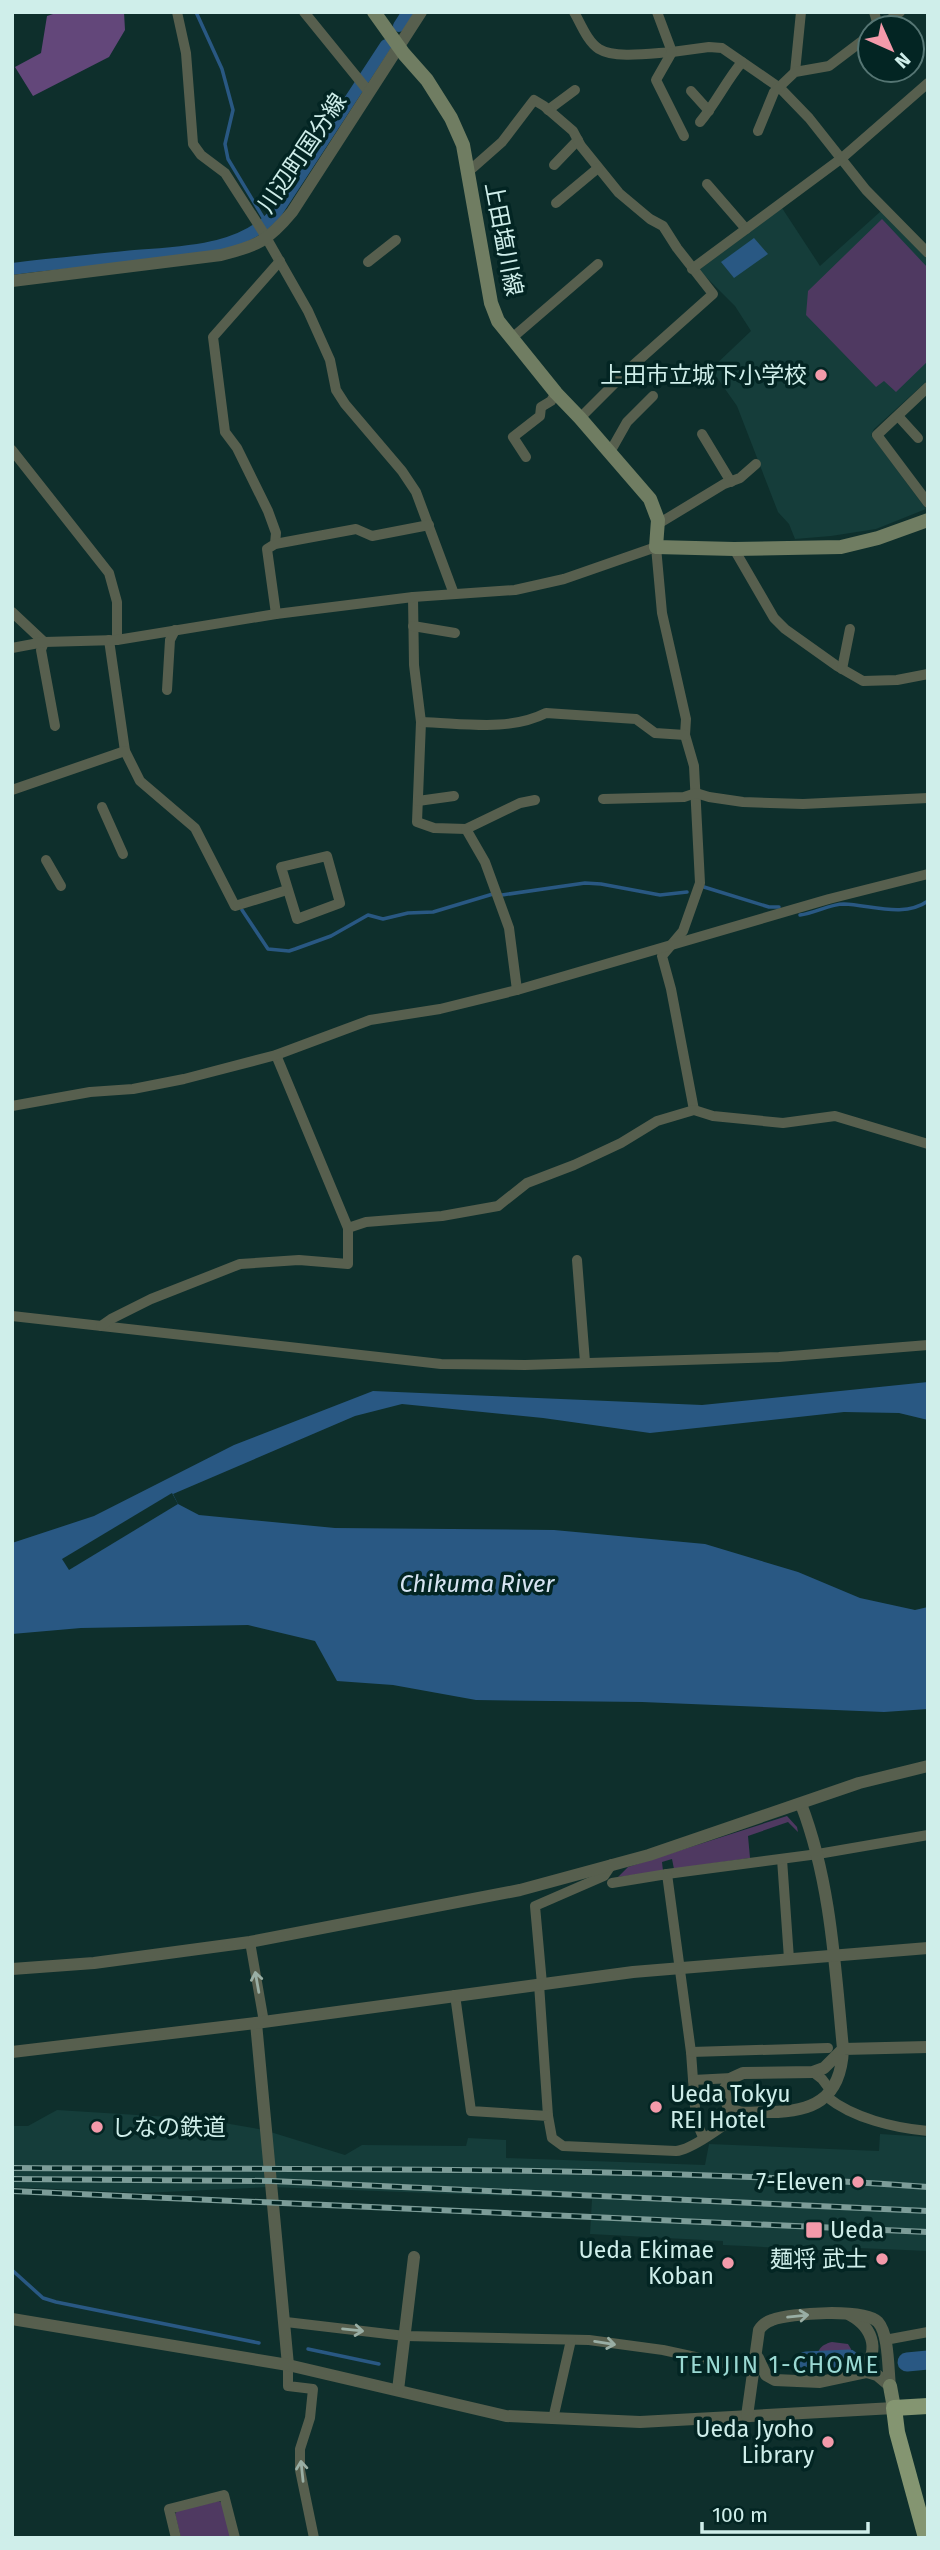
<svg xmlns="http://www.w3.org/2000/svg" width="940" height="2550" font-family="'Fira Sans','Noto Sans JP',sans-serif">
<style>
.built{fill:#153d3a}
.green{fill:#4f3961}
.forest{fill:#63477a}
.water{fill:#295883}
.pier{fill:#0e2f2c}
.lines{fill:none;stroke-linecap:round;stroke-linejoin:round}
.stream{stroke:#295883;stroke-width:3.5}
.canal{stroke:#295883;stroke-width:12}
.river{stroke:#295883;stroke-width:19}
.minor{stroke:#575f4e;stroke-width:10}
.tertiary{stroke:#575f4e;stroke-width:12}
.secondary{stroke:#707d62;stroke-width:14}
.primary{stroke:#849571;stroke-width:16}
.rail-casing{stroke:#7c9c98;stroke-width:6}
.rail{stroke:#032523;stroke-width:3.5;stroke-dasharray:10;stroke-linecap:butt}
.oneway{stroke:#99aea4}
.poi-dot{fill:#f39aaa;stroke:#032523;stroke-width:2.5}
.labels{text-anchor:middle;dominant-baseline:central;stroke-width:7;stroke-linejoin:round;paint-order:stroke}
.street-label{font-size:23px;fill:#cfeeea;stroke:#032523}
.poi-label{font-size:23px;fill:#cfeeea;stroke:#032523;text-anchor:end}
.water-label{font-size:24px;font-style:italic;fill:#d7e4f2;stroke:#032523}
.neighbourhood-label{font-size:24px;letter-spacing:2px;fill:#9ad9d3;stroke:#032523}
</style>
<rect width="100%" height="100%" fill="#0e2f2c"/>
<g class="built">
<polygon points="782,208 820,266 881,211 928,260 928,380 874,429 871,435 926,509 876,529 831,536 795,539 789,524 778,512 737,406 711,369 751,331 735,306 699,270"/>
<polygon points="57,2110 201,2119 264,2130 345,2155 362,2145 466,2146 468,2138 506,2140 506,2158 705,2165 709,2144 879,2151 880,2134 928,2137 928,2251 859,2248 858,2252 745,2246 723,2245 723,2241 590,2234 592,2199 270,2187 142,2193 12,2187 12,2126 28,2126"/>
</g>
<g class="green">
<polygon points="882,219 928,268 928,361 896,392 884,381 876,387 806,315 808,291"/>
<polygon points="787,1816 797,1827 798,1832 788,1822 748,1836 750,1858 674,1869 672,1859 662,1862 663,1871 618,1877 628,1867"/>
<path d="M832,2342L848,2344L851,2349C849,2366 832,2374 816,2366C816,2352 819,2345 832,2342Z"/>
<polygon points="219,2501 223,2504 231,2538 181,2538 175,2514 178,2510"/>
</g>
<polygon class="forest" points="59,12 124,12 125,30 109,57 33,96 15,67 41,53 47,16"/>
<g class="water">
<polygon points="754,238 768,254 734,278 721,262"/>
<polygon points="928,1382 928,1420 899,1413 844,1412 650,1433 543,1418 402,1404 355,1416 173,1494 178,1504 199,1515 335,1528 554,1530 705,1544 798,1572 860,1598 915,1610 928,1607 928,1709 884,1712 642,1702 476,1700 393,1685 337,1681 315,1641 248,1625 81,1628 12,1634 12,1543 94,1516 234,1445 373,1391 702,1405"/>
</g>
<polygon class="pier" points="172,1493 178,1504 69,1570 62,1559"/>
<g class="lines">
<g class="stream">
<polyline points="196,12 222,69 233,110 225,144 228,159 267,224"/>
<polyline points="704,887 769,907 779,907"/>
<polyline points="502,895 585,883 601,884 660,895 687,892"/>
<polyline points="242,910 268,949 289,951 295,949 331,936 368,915 383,919 408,913 433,912 493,894"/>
<path d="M800,915C815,913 830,904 844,904C871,905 904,918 928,901"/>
<polyline points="12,2270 43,2298 56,2302 259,2343"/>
<polyline points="308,2349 379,2364"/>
</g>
<g class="canal">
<polyline points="399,26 408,12"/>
<path d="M12,269C50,264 87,261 125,257C176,252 240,254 276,213L386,45"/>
</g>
<g class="river">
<polyline points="806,2361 849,2359"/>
<polyline points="907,2362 928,2360"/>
</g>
<g class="minor">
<polyline points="177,12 186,53 193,144 201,155 225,173 263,232 308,311 330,360 336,390 345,404 402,471 416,492 454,594"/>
<polyline points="304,12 369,92"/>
<path d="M574,12C581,24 587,41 599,49C615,59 653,53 672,52"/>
<polyline points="657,12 672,52 709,47 722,48 780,88 809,118 866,190 928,253"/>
<polyline points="874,12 879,28"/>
<polyline points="879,28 900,12"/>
<polyline points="672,52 656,80 684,136"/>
<polyline points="795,72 801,12"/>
<polyline points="691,91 709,111"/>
<polyline points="548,110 575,90"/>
<path d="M700,122C716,103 726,81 742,62"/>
<polyline points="758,131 774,92 795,72 829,66 870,35"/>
<polyline points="554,165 578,140"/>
<polyline points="468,172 502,142 534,100 544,106 573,131 581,146 619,193 650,219 663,226 677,248 713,294 630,368 580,418"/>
<polyline points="707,184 746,229"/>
<polyline points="556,203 598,168"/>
<polyline points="368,262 396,240"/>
<polyline points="692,269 842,158 928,83"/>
<polyline points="512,338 598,264"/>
<polyline points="928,387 877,435 928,503"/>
<polyline points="898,416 918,438"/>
<polyline points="702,434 731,482"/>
<polyline points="12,450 109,573 117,602 117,640"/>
<polyline points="610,452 627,422 653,396"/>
<polyline points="526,457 513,437 540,416 541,407 551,401 556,393"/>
<polyline points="658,524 724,484 740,478 756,464"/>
<polyline points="275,544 276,533 268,511 237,448 225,432 213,337 280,261"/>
<polyline points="734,549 774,618 785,629 837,666 863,681 897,680 928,674"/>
<polyline points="413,597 414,665 421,722 417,822 434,828 466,829 520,803 535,800"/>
<polyline points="12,612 44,642 41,650 55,726"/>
<polyline points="276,614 267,549 275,544 356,529 372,536 429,525"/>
<polyline points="413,626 455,633"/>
<polyline points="109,640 125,751 140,781 195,828 235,906 287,890"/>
<polyline points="12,648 44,642 117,640 276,614 413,597 515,590 564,579 656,547 662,613 686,719 685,735 694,766 700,883 683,931 662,956 671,989 694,1110"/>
<polyline points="842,669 850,629"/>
<polyline points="167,690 170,640 175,630"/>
<path d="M421,722C463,723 508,732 546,713L636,719L655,733L685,735"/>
<polyline points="12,790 125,751"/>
<polyline points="603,799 684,797 696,793 709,797 743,802 803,804 928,798"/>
<polyline points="418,801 454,796"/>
<polyline points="102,807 123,854"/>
<polyline points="466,829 485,862 509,928 517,990"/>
<polygon points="327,856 340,903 297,919 281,867"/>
<polyline points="46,860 61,886"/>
<polyline points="276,1055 348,1228"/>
<polyline points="12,1106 90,1092 133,1089 184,1079 276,1055 370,1020 440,1009 517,990 829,899 928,874"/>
<polyline points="577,1260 585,1362"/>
<polyline points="12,1316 441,1364 525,1365 779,1357 928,1345"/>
<polyline points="101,1326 111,1319 151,1299 240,1264 299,1260 348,1264 348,1228 366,1222 442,1216 498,1206 527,1183 574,1165 621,1143 657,1121 694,1110 713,1116 783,1123 835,1116 928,1144"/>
<polyline points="782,1859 789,1959"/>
<polyline points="667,1874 818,1854 928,1835"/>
<polyline points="612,1883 667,1874 691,2052 696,2121 703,2137"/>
<polyline points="250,1942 264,2022"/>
<polyline points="539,1984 548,2116"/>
<polyline points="542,1984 535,1906 604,1876 612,1864"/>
<path d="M455,1995L471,2111L548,2116L552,2138L563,2146L676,2151C691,2150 727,2124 739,2113"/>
<polyline points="691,2052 828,2048"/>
<polyline points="813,2072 822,2079 831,2091"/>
<polyline points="693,2080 732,2078"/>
<path d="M827,2097C853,2118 894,2128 928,2131"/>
<polyline points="286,2322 405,2336 589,2340 663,2350 755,2370"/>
<polyline points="885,2340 928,2332"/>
<polyline points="288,2365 288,2386 313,2389 310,2418 300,2449 300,2470 314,2538"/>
<polyline points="553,2419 571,2340"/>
<polyline points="176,2538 169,2509 224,2495 235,2538"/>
</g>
<g class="tertiary">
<path d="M12,281L221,255C257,246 268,241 292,212L421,12"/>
<path d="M801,1804C831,1882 835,1967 843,2049C841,2100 812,2113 765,2112C751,2112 738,2116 728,2106L724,2090L732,2078L743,2073L813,2072L824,2068L843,2049L928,2047"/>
<polyline points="12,1969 94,1963 250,1942 520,1890 649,1855 859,1783 928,1766"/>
<polyline points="256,2023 288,2365"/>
<polyline points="12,2052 256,2023 633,1972 928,1948"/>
<path d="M850,2315C874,2328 882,2355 858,2372"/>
<polyline points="12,2319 288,2365 506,2416 640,2422 894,2408"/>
<polyline points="758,2358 766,2375 775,2380 820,2382 867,2372 877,2375 890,2386"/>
<polyline points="398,2390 414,2257"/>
<path d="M747,2416L759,2330C762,2325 766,2322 772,2320C790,2313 864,2308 878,2322C889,2334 888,2370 890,2386"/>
</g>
<g class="secondary">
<polyline points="374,12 404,54 427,80 451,118 463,145 491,303 498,321 556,393 580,418 650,499 658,520 656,547 734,549 841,547 878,538 928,520"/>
<polyline points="890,2386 894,2408"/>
</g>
<polyline class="primary" points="926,2538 897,2432 894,2408 928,2406"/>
<defs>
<g id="rail">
<path d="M12,2168C318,2170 623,2165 928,2187"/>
<polyline points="12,2179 272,2181 928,2211"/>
<polyline points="12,2191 928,2232"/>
</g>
</defs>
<use href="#rail" class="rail-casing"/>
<use href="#rail" class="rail"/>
</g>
<defs><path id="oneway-shaft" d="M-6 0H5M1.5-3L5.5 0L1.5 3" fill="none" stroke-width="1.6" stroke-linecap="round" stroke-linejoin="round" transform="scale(1.75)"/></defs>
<g class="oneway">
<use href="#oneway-shaft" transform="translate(257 1982) rotate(-100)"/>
<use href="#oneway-shaft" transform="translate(798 2316) rotate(-6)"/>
<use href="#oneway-shaft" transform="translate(353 2330) rotate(6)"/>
<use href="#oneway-shaft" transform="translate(605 2343) rotate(9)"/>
<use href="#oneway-shaft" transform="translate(302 2471) rotate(-96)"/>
</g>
<g class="poi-dot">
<circle cx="821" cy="375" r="7"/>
<circle cx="656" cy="2107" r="7"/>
<circle cx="97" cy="2127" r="7"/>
<circle cx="858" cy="2182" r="7"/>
<rect x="805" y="2221" width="18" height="18" rx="3.5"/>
<circle cx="882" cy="2259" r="7"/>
<circle cx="728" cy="2263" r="7"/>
<circle cx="828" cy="2442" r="7"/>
</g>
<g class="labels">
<g class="street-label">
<text transform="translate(302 153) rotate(-56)">川辺町国分線</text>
<text transform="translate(504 239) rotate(79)">上田塩川線</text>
</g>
<g class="poi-label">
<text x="807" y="375">上田市立城下小学校</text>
<text x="670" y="2094" text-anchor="start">Ueda Tokyu<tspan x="670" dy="26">REI Hotel</tspan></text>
<text x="111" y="2127" text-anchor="start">しなの鉄道</text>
<text x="844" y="2182">7-Eleven</text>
<text x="830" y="2230" text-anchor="start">Ueda</text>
<text x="714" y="2250">Ueda Ekimae<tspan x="714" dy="26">Koban</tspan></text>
<text x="868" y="2259">麺将 武士</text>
<text x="814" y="2429">Ueda Jyoho<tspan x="814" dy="26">Library</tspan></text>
</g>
<g class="water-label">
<text x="477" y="1584">Chikuma River</text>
</g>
<g class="neighbourhood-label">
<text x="778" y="2365">TENJIN 1-CHOME</text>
</g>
</g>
<rect width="940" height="2550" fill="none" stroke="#cfeeea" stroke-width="28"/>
<g transform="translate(891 49) rotate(135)"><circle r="33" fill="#032523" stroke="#557573" stroke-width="2"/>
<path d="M0-5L12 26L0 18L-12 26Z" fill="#f39aaa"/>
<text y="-10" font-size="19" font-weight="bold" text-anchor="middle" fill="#cfeeea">N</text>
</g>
<path d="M702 2522v10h166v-10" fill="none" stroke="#cfeeea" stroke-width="3.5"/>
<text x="712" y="2522" font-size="21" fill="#cfeeea" stroke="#032523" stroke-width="5" paint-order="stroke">100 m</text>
</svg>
